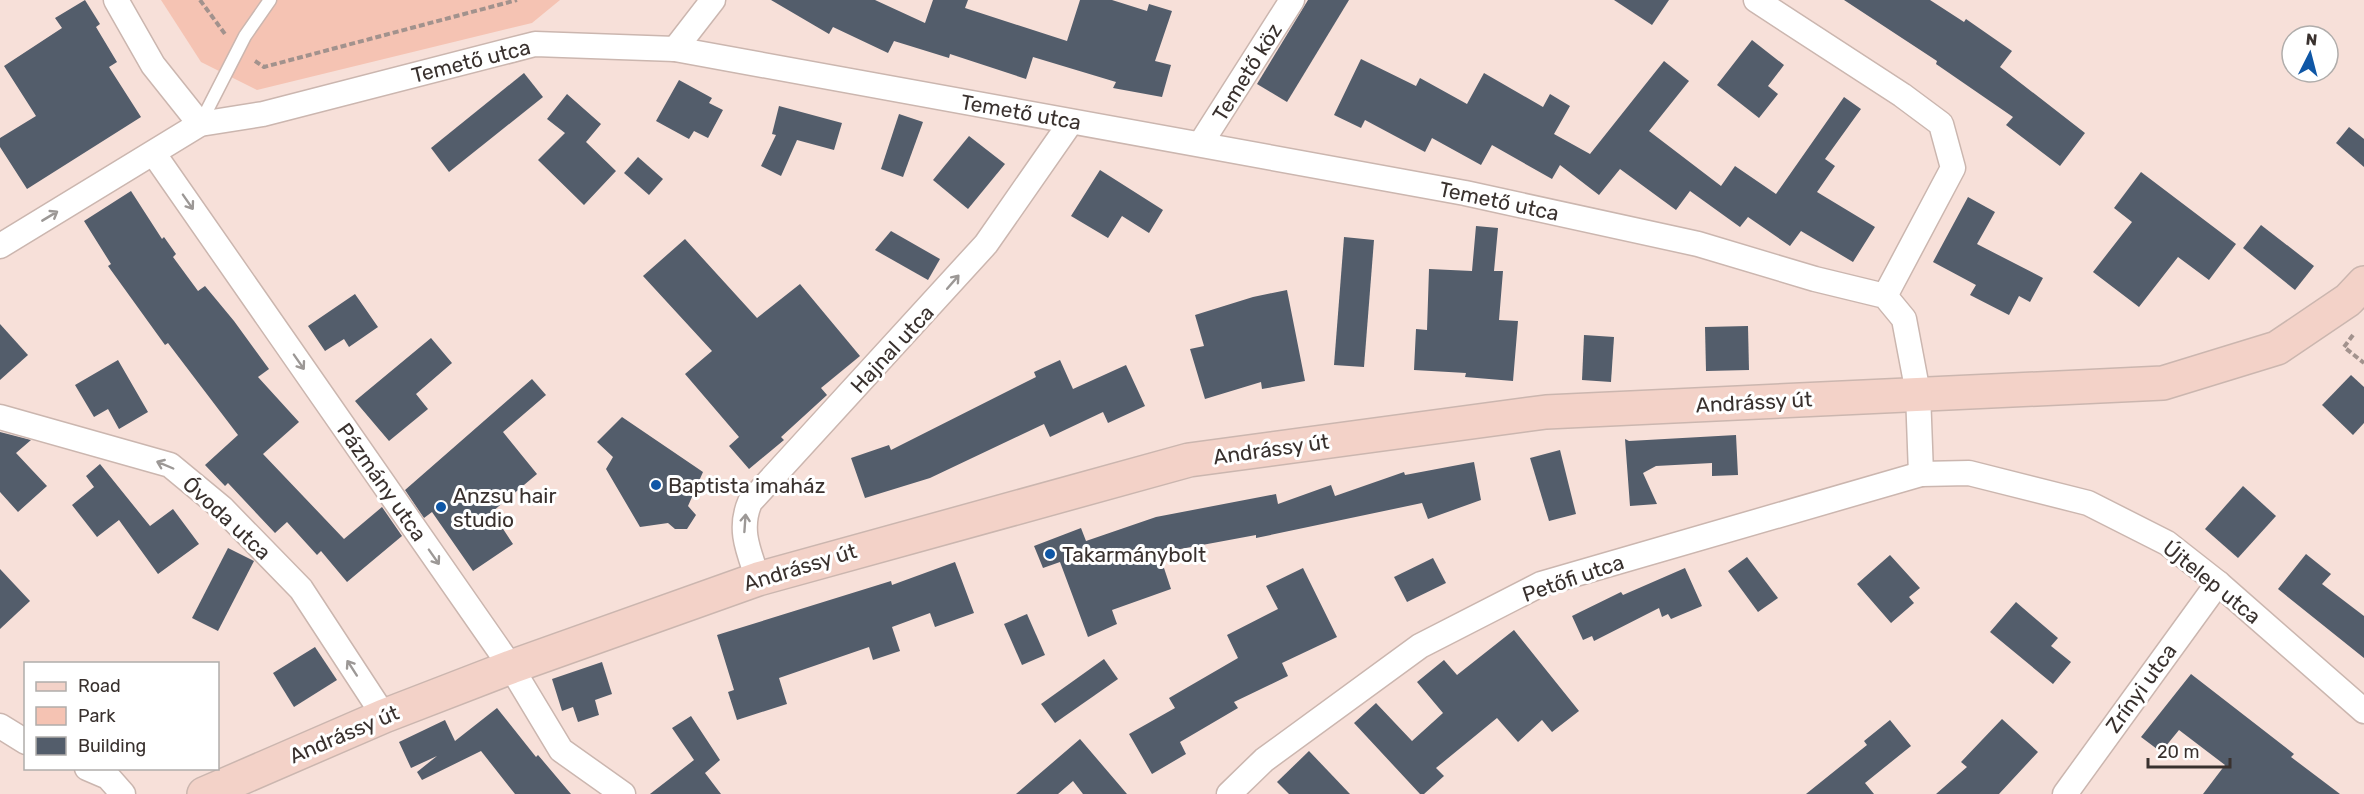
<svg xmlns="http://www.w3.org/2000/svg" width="2364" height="794" font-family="Rubik,sans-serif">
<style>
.green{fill:#f5c3b3}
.building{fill:#535d6b}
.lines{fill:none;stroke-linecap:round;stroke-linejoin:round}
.lane-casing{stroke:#cbb6af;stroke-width:15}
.street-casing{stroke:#cbb6af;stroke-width:27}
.secondary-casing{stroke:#cbb6af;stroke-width:36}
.path{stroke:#a2928d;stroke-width:4;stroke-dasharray:6 3;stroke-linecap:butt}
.lane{stroke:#fff;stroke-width:12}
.street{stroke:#fff;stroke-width:24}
.secondary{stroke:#f3d2c8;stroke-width:33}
.oneway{stroke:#9c9896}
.poi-dot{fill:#0f57a6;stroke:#fff;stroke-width:2}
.labels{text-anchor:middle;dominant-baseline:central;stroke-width:6;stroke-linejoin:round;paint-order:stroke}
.street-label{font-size:21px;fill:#39312e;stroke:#fff}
.poi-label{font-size:21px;fill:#39312e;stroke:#fff;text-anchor:start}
</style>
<rect width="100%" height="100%" fill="#f7e0d9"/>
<polygon class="green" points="161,0 560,0 532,23 257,90 201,62"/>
<g class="building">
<polygon points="85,0 100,24 96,27 117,62 109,67 141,117 27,189 0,147 0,138 36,116 4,66 62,28 55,18"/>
<polygon points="771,0 875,0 925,23 933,0 968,0 965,8 1067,41 1080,0 1112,0 1147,11 1149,4 1172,11 1155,61 1171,65 1162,97 1113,88 1116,82 1033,57 1026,79 950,54 949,58 894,41 888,53 833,27 829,34"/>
<polygon points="1308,0 1349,0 1287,102 1257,84"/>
<polygon points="1614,0 1669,0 1652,25"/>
<polygon points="1844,0 1930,0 1964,22 1966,19 2012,51 2000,67 2085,133 2060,166 2006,125 2013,117 1936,64 1937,61"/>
<polygon points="1752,40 1784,65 1768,86 1778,94 1759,118 1717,85"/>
<polygon points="1361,59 1416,86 1420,78 1467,104 1484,73 1543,107 1550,94 1570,106 1554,134 1590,154 1664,61 1689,81 1649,131 1721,186 1735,166 1776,194 1844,97 1861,109 1825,159 1835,166 1817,192 1875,227 1853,262 1801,231 1790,246 1748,217 1740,227 1690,191 1676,210 1620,169 1599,195 1560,165 1552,179 1492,145 1481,165 1432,138 1425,152 1365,120 1361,128 1334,115"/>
<polygon points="524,73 543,97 449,172 431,148"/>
<polygon points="679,80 712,98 709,103 723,110 708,138 694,131 689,139 656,121"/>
<polygon points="567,94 601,124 586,142 616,171 584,205 538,160 565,133 547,119"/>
<polygon points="779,106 842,123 834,150 797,140 781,176 761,166 776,135 772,134"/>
<polygon points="899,114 923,122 903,177 881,169"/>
<polygon points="2349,127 2364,139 2364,167 2336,143"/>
<polygon points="969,136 1005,164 968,209 933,180"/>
<polygon points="638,157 663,179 649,195 624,173"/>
<polygon points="1100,170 1163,210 1149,233 1122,216 1108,238 1071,216"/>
<polygon points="2141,172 2236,244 2209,280 2178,257 2139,307 2093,272 2132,222 2114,208"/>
<polygon points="131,191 162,239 164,237 176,254 173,257 198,291 205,286 234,321 269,369 258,377 299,422 263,454 344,539 382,507 402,536 347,582 321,551 317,555 287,522 275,533 228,483 225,486 205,465 238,435 168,343 165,345 108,266 111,264 84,221"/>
<polygon points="1968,197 1995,212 1977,244 2043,278 2030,302 2019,296 2009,315 1970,295 1976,285 1933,262"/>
<polygon points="2261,225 2314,266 2295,290 2243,248"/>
<polygon points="1476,226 1498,228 1494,271 1503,271 1499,320 1518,321 1513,381 1465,377 1466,373 1414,370 1416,329 1427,330 1429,269 1472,271"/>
<polygon points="891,231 940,259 928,280 875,250"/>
<polygon points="1344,237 1374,240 1364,367 1334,365"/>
<polygon points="685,239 757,318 800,284 860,356 821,388 827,395 781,437 784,440 749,469 729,446 739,437 685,374 712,351 643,276"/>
<polygon points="1287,290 1305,381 1262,389 1261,382 1205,399 1190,349 1204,346 1195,315 1253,297"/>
<polygon points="355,294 378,327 349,347 344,339 325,351 308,326"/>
<polygon points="0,324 28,355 0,380"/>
<polygon points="1748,326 1749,370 1706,371 1705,327"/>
<polygon points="1584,335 1614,337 1611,382 1582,380"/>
<polygon points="431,338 452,363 416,394 428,409 389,441 355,401"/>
<polygon points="118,360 148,412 119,429 108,409 94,417 75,385"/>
<polygon points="1060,360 1073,389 1126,365 1145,406 1108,423 1103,412 1050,437 1044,424 930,478 865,498 851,458 889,445 891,450 1036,377 1034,372"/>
<polygon points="2351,375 2364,387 2364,423 2353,435 2322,405"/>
<polygon points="532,379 546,395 503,432 537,474 492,512 513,544 473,571 432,512 424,518 405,490"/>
<polygon points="622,417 703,472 688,506 696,515 687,529 675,529 668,523 640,527 606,469 613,457 597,442"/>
<polygon points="0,432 31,440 16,453 47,486 18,512 0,492"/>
<polygon points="1736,435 1738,475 1712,476 1712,463 1656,466 1643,473 1657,504 1630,506 1625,439 1629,441"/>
<polygon points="1560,450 1576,514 1549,521 1530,458"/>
<polygon points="1474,462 1481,500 1428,519 1422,503 1256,538 1256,535 1159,553 1171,589 1112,610 1117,624 1088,637 1060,562 1043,568 1034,546 1081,528 1086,541 1156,517 1276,494 1278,504 1331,485 1335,496 1404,472 1405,475"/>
<polygon points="100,464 150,526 173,509 199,544 158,574 119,520 97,537 72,505 94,487 86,476"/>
<polygon points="2243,486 2276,516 2238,558 2205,529"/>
<polygon points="228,548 254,561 218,631 192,618"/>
<polygon points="2306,554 2331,574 2322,584 2364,616 2364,658 2278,589"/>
<polygon points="1890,555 1920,588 1909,597 1914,603 1891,623 1857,584"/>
<polygon points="1747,557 1778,598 1758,612 1728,571"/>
<polygon points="1433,558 1446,583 1407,602 1394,577"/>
<polygon points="955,562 974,613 935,627 930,613 892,627 900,651 873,660 869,647 779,678 787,704 737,720 728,692 734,690 717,635 891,581 892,585"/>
<polygon points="1303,568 1337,637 1282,663 1288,676 1234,702 1238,708 1180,742 1186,754 1152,774 1129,734 1175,708 1169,698 1238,658 1227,635 1278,609 1266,586"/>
<polygon points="1685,568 1702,606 1671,619 1668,614 1662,617 1659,608 1594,641 1592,636 1583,640 1572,616 1621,592 1623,595"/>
<polygon points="0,569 30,601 0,629"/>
<polygon points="2016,602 2058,638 2051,646 2071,662 2053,684 1990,632"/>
<polygon points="1027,614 1045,655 1022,665 1004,624"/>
<polygon points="1514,630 1579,711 1552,732 1542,720 1518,742 1497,718 1436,768 1444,776 1424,794 1420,794 1354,723 1376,703 1412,741 1443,713 1417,682 1444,660 1457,675"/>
<polygon points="315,647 337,680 294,707 273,673"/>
<polygon points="1104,659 1118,679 1055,723 1041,704"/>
<polygon points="602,662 612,694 595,700 599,715 578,722 573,707 562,711 552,679"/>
<polygon points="2191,674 2294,754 2291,757 2340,794 2203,794 2225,765 2179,730 2161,752 2141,737"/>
<polygon points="497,708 536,757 538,755 571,794 515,794 481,751 422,780 417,772 437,756 411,768 399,742 445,720 455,741"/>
<polygon points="691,716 720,760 705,773 721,794 650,794 694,760 672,728"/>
<polygon points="2002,719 2038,752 1999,794 1936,794 1967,767 1961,762"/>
<polygon points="1890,720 1911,746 1865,783 1874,794 1806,794 1867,745 1864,741"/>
<polygon points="1080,739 1127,794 1083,794 1073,781 1058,794 1016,794"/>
<polygon points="1309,751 1350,794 1289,794 1277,782"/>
</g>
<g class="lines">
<defs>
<polyline id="lane" points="200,124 245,36 270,0"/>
<g id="street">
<polyline points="116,0 153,65 200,124"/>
<polyline points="1756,0 1902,95 1941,124 1953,168 1885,296"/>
<polyline points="675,49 713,0"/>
<polyline points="1201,143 1292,0"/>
<polyline points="154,154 511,667 561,750 623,794"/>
<polyline points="0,246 200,124 263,114 535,44 675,49 1465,193 1698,244 1815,279 1885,296 1904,319 1918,393 1921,474"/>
<polyline points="0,417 170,465 222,508 301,589 384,716"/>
<path d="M758,579C749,552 738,530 750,502L986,244L1071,122"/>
<polyline points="0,726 26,742"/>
<polyline points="87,768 108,777 123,794"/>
<polyline points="1229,794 1264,760 1420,646 1541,584 1921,474 1969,473 2088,503 2167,543 2218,583 2364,711"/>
<polyline points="2065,794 2218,583"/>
</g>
<polyline id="secondary" points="204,794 384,716 511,667 758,579 1189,460 1546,412 2163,383 2277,348 2348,300 2364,283"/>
</defs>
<use href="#lane" class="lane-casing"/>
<use href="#street" class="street-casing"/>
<use href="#secondary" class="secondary-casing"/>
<g class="path">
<polyline points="200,0 225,34"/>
<polyline points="255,61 264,67 517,0"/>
<polyline points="2353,335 2344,347 2364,363"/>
</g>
<use href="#lane" class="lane"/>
<use href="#street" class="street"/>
<use href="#secondary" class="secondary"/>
</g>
<defs><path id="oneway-shaft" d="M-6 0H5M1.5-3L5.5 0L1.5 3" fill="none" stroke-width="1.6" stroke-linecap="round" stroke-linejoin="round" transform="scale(1.5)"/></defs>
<g class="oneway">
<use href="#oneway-shaft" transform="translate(188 202) rotate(55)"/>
<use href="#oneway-shaft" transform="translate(50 216) rotate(-31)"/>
<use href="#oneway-shaft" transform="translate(953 282) rotate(-49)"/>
<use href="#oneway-shaft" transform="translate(299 362) rotate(55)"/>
<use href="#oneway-shaft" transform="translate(165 465) rotate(-157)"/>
<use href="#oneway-shaft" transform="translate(745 523) rotate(-86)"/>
<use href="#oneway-shaft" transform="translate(434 557) rotate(55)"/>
<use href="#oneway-shaft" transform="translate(352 668) rotate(-123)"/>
</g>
<g class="poi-dot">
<circle cx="656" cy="485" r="6"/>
<circle cx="441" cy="507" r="6"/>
<circle cx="1050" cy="554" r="6"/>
</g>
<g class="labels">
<g class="street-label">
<text transform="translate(471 61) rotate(-14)">Temető utca</text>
<text transform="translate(1247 72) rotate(-58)">Temető köz</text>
<text transform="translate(1021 112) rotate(10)">Temető utca</text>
<text transform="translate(1499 201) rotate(12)">Temető utca</text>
<text transform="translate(892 349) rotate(-47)">Hajnal utca</text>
<text transform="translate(1754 402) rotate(-3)">Andrássy út</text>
<text transform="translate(1271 449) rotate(-8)">Andrássy út</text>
<text transform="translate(382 482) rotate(55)">Pázmány utca</text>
<text transform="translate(227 518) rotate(43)">Óvoda utca</text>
<text transform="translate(800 567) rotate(-17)">Andrássy út</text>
<text transform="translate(1573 578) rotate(-19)">Petőfi utca</text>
<text transform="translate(2212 582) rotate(39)">Újtelep utca</text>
<text transform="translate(2141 688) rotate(-54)">Zrínyi utca</text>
<text transform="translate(344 734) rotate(-23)">Andrássy út</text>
</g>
<g class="poi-label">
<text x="668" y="485">Baptista imaház</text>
<text x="453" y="495">Anzsu hair<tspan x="453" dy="24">studio</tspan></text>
<text x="1062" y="554">Takarmánybolt</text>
</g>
</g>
<rect x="24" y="662" width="195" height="108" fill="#ffffff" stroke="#b0adab" stroke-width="1.5"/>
<rect x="36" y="682" width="30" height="9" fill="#f3d2c8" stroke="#b0adab" stroke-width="1.5"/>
<text x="78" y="692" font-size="18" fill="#39312e">Road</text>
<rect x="36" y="707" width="30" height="18" fill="#f5c3b3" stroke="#b0adab" stroke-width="1.5"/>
<text x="78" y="722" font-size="18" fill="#39312e">Park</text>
<rect x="36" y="737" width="30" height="18" fill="#535d6b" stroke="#b0adab" stroke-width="1.5"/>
<text x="78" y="752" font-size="18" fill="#39312e">Building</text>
<g transform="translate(2310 54) rotate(6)"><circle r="28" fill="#ffffff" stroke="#b0adab" stroke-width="1.5"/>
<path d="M0-4.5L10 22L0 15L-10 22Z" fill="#0f57a6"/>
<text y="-9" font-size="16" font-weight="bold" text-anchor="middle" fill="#39312e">N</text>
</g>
<path d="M2148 758v9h82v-9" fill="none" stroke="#39312e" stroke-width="3"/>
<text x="2157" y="758" font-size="18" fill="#39312e" stroke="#ffffff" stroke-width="4.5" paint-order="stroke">20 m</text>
</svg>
